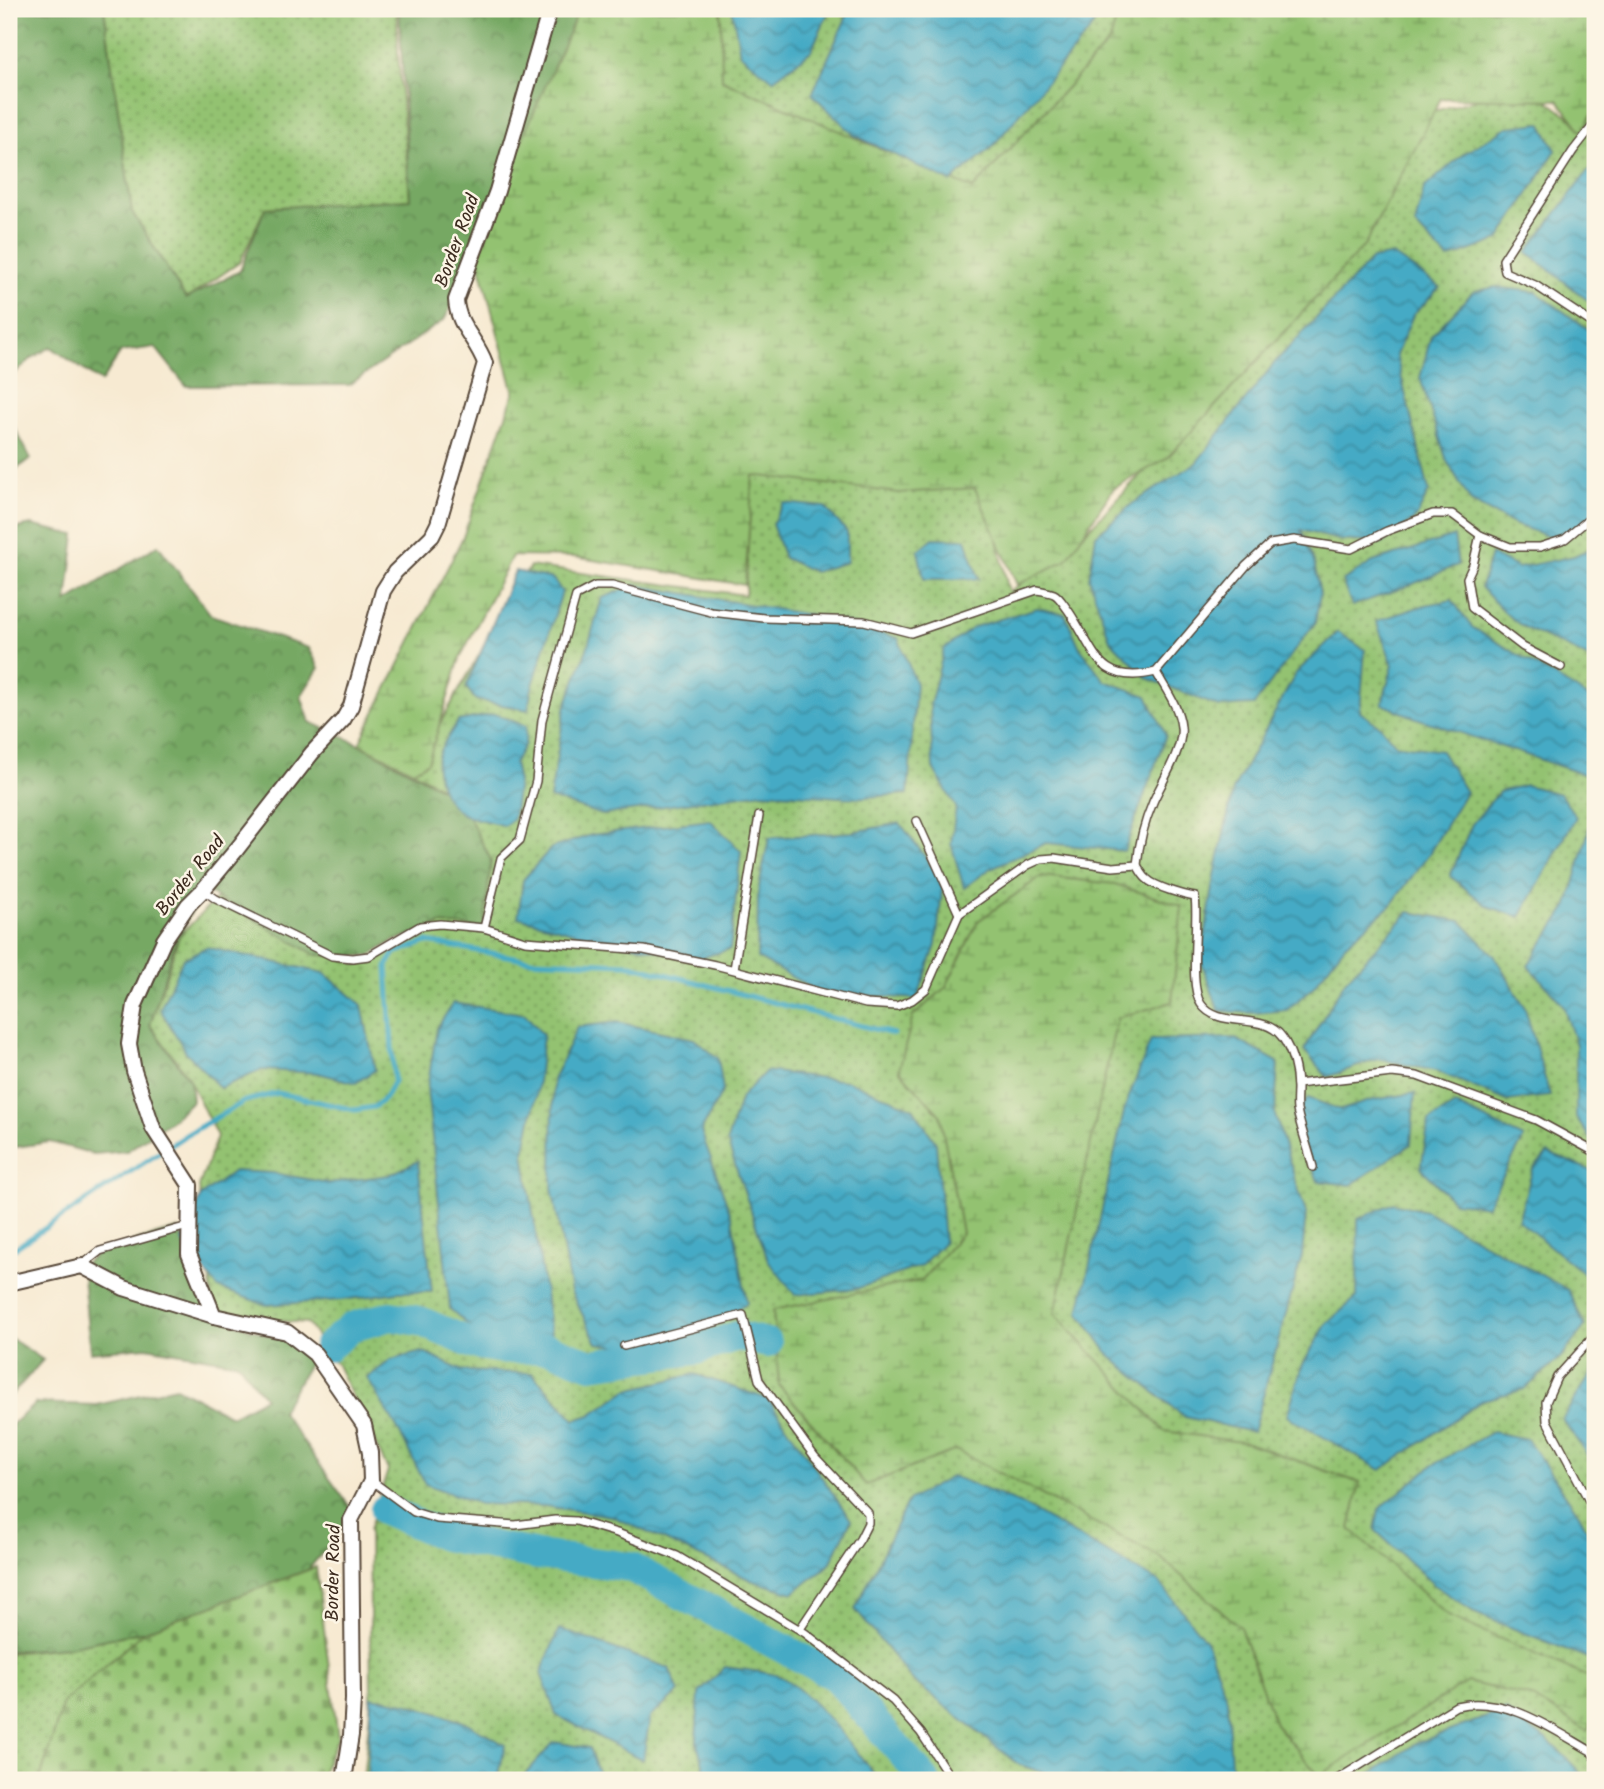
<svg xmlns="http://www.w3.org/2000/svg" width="1604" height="1789" font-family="Kalam,sans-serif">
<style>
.grass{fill:url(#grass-dots);stroke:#677648;stroke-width:2}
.forest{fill:url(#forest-crowns);stroke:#586940;stroke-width:2}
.wetland{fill:url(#wetland-marsh);stroke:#677648;stroke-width:2}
.cemetery{fill:url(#cemetery-stones);stroke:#677648;stroke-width:2}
.water{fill:url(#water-waves);stroke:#406a72;stroke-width:2}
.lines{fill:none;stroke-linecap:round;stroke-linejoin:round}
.stream{stroke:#45aac5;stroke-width:5}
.river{stroke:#45aac5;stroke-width:30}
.service-casing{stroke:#574739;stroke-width:10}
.minor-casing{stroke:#574739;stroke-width:18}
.service{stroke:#fff;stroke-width:7}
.minor{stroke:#fff;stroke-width:14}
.labels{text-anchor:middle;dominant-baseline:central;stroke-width:5;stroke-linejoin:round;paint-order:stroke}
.street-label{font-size:19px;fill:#3b2a1e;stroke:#fcf5e5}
</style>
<defs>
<pattern id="grass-dots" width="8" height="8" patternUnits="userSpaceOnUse" patternTransform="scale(1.75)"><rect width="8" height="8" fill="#93c271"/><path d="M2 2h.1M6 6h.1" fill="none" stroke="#799e5c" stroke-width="1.8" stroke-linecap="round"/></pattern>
<pattern id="forest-crowns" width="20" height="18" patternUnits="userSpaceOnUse" patternTransform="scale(1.75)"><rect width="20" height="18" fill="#76a863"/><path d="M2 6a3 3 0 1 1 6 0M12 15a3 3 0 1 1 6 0" fill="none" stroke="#628951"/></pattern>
<pattern id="wetland-marsh" width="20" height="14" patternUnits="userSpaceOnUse" patternTransform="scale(1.75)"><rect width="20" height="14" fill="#93c271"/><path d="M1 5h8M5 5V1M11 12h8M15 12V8" fill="none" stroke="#799e5c"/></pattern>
<pattern id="cemetery-stones" width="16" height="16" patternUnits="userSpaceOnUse" patternTransform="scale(1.75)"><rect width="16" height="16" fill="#93c271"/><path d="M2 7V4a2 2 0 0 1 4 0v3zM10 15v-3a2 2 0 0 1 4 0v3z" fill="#799e5c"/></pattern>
<pattern id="water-waves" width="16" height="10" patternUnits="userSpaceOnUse" patternTransform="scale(1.75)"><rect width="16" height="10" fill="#45aac5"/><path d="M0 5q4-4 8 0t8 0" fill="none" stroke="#3b8b9f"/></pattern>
</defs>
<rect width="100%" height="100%" fill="#fcf5e5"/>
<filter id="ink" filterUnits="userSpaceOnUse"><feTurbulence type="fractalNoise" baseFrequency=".0143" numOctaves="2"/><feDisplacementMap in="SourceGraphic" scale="14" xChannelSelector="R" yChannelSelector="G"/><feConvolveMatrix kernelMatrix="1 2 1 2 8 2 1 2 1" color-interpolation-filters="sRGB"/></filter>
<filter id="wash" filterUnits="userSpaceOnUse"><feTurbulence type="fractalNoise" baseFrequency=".00686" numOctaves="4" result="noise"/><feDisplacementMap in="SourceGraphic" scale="28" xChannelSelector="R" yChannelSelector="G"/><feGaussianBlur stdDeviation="1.57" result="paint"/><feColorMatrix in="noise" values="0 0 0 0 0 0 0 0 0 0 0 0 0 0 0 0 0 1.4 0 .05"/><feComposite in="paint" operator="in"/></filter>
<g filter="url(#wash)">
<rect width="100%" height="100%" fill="#f7ead2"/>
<g class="grass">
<polygon points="104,9 397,9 398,54 410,199 265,208 240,262 186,299 132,212"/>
<polygon points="696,9 1133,9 1072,129 957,211 701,100"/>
<polygon points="1595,72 1595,1780 363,1780 371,1697 369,1530 388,1470 337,1365 307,1323 214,1316 199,1186 217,1136 186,1074 150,1025 179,936 216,899 358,965 440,924 459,798 413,771 530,566 745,595 752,474 985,482 1009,593 1081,537 1371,233 1434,111 1527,86 1571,118"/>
<polygon points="145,1631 63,1703 40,1780 9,1780 9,1653 68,1647"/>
</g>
<g class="forest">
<polygon points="104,9 132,212 186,299 240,271 265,208 410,199 399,9 579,9 460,290 444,320 349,385 186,386 155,347 121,352 101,382 51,347 32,358 9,379 9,10"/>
<polygon points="9,417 31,459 9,474"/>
<polygon points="31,525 75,535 67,602 158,545 211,615 309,648 319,668 301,696 310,722 359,744 459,798 491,860 484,928 440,924 394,941 369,956 316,955 203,890 174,946 150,1025 190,1081 192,1101 172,1120 127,1151 94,1154 50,1142 9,1148 9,530"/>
<polygon points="178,1229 203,1290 209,1314 286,1341 315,1354 281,1411 355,1514 308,1570 145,1631 68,1647 9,1651 9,1427 36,1403 97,1405 176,1387 231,1416 265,1398 238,1363 146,1347 90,1352 82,1266 100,1251"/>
<polygon points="9,1337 43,1360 9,1398"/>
</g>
<g class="wetland">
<polygon points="579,9 721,9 722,80 973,189 1110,41 1119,9 1595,9 1595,109 1582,132 1558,100 1441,98 1364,246 1167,458 1113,489 1066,560 1017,585 975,488 899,493 753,475 745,585 574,557 512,556 460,658 428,762 413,771 359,744 463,537 514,393 478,259 524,135"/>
<polygon points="1042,876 1115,884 1182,906 1172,1002 1117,1018 1055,1314 1164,1431 1248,1443 1360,1483 1350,1529 1448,1616 1595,1680 1595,1718 1587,1731 1531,1697 1467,1682 1319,1776 1275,1724 1240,1627 1160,1557 956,1450 866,1485 779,1385 773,1310 922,1280 962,1233 940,1115 899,1070 913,1016 946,987 978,921"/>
</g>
<polygon class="cemetery" points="316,1567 338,1737 319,1780 40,1780 63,1703 145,1631"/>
<g class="water">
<polygon points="732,9 830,9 811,51 773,80 740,54"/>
<polygon points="850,9 1103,9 1089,32 993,146 951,182 854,135 812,94"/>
<polygon points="1541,123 1556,150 1499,240 1448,259 1415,225 1424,188 1462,155 1507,127"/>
<polygon points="1595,162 1595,306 1527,252"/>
<polygon points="1393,255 1440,287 1413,315 1396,355 1429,491 1416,518 1382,543 1339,540 1301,530 1314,562 1320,594 1315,623 1254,705 1219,707 1147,678 1110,640 1089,578 1096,535 1132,504 1196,463 1276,361 1372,259"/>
<polygon points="1495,287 1536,292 1595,334 1595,521 1556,539 1513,524 1471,502 1447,461 1420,378 1431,336 1473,292"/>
<polygon points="784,503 825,507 847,532 847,562 814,572 784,558 772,524"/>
<polygon points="1454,536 1458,565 1408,586 1352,606 1342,581 1373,562"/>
<polygon points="933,538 966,539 979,579 924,579 918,551"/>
<path d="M1595,546V662C1573,648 1548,640 1526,628C1508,619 1494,601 1481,587L1491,554L1518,568L1574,556Z"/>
<polygon points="515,571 553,579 562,592 531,692 528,710 476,700 466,687"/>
<polygon points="635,585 828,618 898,638 916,684 908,794 853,798 763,792 602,815 550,798 565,708 587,649 602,598"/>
<polygon points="1452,600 1472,627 1595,701 1595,778 1416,718 1382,704 1393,665 1376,621 1425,605"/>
<polygon points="1037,608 1065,614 1080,648 1105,681 1147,696 1166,735 1124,851 1046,843 991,868 964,888 951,844 956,807 933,768 930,705 944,649 974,627"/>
<polygon points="1338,632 1365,650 1360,712 1381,727 1395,744 1441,751 1466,792 1430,852 1391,905 1345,945 1312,988 1287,1010 1254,1013 1219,1011 1201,961 1215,875 1233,790 1296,673"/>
<path d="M495,714L526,726L525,744L514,763L518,782L513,819L504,826C492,821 474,820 463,814C454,809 446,799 442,789C429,755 441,750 458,721Z"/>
<polygon points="1525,785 1560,794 1576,817 1520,917 1487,906 1450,876 1472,824 1499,792"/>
<polygon points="710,820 741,851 730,949 698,959 572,932 518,917 523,880 551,848 591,835"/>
<polygon points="1591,822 1595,822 1595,1146 1576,1118 1576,1045 1563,1005 1528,965 1568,905"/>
<polygon points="900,823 943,881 936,945 917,999 819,992 757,958 758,892 769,838 852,832"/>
<polygon points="1409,912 1461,921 1494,955 1525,1008 1550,1096 1507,1101 1436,1071 1378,1059 1327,1077 1304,1050 1345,981"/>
<polygon points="206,947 324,973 362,1005 375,1070 356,1083 318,1073 262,1070 220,1088 186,1052 160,1009 183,959"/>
<polygon points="453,1003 525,1014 543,1035 537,1091 524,1153 551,1333 484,1339 450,1309 427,1088 437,1028"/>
<polygon points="617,1022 694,1039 718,1058 723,1090 701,1131 732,1218 747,1303 704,1330 636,1349 597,1343 571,1292 552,1188 553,1080 577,1027"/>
<polygon points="1234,1038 1278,1062 1275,1115 1306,1213 1302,1256 1253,1432 1185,1417 1111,1357 1079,1312 1125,1107 1151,1040"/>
<polygon points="766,1071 848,1081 913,1108 936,1143 944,1242 921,1266 856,1289 795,1295 768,1260 727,1141 741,1097"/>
<polygon points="1415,1093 1411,1144 1351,1185 1318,1181 1293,1118 1308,1098 1341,1110 1373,1100"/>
<polygon points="1455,1105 1524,1138 1487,1206 1454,1202 1421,1168 1429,1121"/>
<polygon points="1548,1153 1595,1172 1595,1283 1518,1220 1533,1169"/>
<polygon points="418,1161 432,1292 398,1292 343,1300 266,1305 218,1288 182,1242 201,1196 234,1171 273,1173 329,1183 389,1175"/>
<polygon points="1393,1203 1426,1211 1568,1290 1585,1326 1562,1356 1525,1389 1483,1400 1381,1470 1287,1416 1302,1366 1327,1323 1357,1297 1358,1219"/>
<polygon points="422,1352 463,1371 532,1373 575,1420 590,1415 627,1390 695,1374 768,1399 851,1520 830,1564 793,1593 753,1581 612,1516 544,1506 479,1504 425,1484 400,1433 367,1378 391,1360"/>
<polygon points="1595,1368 1595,1466 1562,1419"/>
<polygon points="1492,1432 1527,1439 1579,1514 1595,1545 1595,1661 1477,1614 1434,1585 1375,1530 1379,1509 1433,1465"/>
<polygon points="952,1476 1019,1503 1159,1582 1206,1641 1227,1699 1232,1780 1063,1780 1018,1764 912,1680 855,1609 908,1501"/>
<polygon points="559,1629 669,1668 679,1692 650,1717 643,1760 556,1715 541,1673"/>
<path d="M725,1667C740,1670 771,1671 783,1678C818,1699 854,1749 879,1780H705L707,1778L696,1740L699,1693Z"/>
<polygon points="371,1697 406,1703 467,1723 505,1745 498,1780 370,1780 367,1777"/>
<polygon points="1506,1710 1558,1749 1587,1780 1361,1780 1417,1743"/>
<polygon points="554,1742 589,1748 601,1780 520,1780"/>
</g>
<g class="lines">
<polyline class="stream" points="9,1252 186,1135 245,1101 278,1093 355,1110 374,1107 385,1098 394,1081 387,966 395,953 427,942 531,960 627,964 893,1034"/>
<g class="river">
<polyline points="328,1347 352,1327 390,1316 420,1321 473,1344 503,1349 548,1348 591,1364 696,1350 737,1336 767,1343"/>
<polyline points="385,1510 444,1536 538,1555 630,1567 835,1676 925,1780"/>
</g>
</g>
</g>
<g filter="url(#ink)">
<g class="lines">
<defs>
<g id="service">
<polyline points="1595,123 1573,151 1503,260 1505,272 1535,285 1595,325"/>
<polyline points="1480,535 1473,565 1467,578 1472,608 1523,647 1561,667"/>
<polyline points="917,821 959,914"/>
<path d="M1137,865C1139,843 1144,823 1153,802C1161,783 1184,748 1181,727C1179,707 1166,690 1156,672"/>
<path d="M203,890L216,899L332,956L353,958L369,956L420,926L440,924L484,928L525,941L644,950L715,965L866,1004L897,1006L912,1000L926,989L959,914L1028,865L1041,859L1054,858L1113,867L1137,865C1140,870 1143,876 1147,879C1155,887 1184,895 1195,897C1199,922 1188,985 1201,1004C1219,1030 1263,1011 1282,1037C1292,1051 1297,1071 1297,1088C1297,1095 1296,1103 1297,1110C1301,1129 1308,1148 1313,1167"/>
<path d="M484,928L501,858L520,840L536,781L542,720L576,596L595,586H612L711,612L764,618L864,621L911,633L1037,590C1042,591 1049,592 1054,594C1059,596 1064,605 1068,610C1095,649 1096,686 1156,672L1246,566L1270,544L1294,540L1351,549L1387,531L1433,514H1452L1480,535L1510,547H1540L1565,539L1595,514"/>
<polyline points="734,969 759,816"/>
<polyline points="1297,1084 1392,1073 1417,1076 1536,1120 1595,1152"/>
<polyline points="82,1265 100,1251 188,1226"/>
<polyline points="1595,1335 1557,1377 1546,1402 1547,1421 1595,1512"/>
<polyline points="624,1346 743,1315 759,1380 815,1457 868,1513 868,1523 860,1539 800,1629"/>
<polyline points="372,1481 414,1512 437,1519 515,1525 555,1520 576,1521 617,1533 677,1556 805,1633 893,1701 921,1733 952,1780"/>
<path d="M1336,1780L1456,1706C1505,1695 1549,1727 1591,1751L1595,1757"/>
</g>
<g id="minor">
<polyline points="9,1283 82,1266 124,1288 214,1316"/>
<path d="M344,1780L351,1735L353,1699L351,1520L371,1481L370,1453L364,1425L315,1354L287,1332L214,1316L189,1254L190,1185L153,1128L134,1071L129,1044L135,1005L164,940L188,905L203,890L237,849L312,753L343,720L351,706L383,591L395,572L432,536L438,524L485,363C477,340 457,325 456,300L497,191L550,9"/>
</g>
</defs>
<use href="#service" class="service-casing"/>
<use href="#minor" class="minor-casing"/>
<use href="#service" class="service"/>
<use href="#minor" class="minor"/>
</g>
</g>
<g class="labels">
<g class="street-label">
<text transform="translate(458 241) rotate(-70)">Border Road</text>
<text transform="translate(191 876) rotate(-51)">Border Road</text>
<text transform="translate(334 1573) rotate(-89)">Border Road</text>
</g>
</g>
<rect width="1604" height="1789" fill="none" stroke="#fcf5e5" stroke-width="35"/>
</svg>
